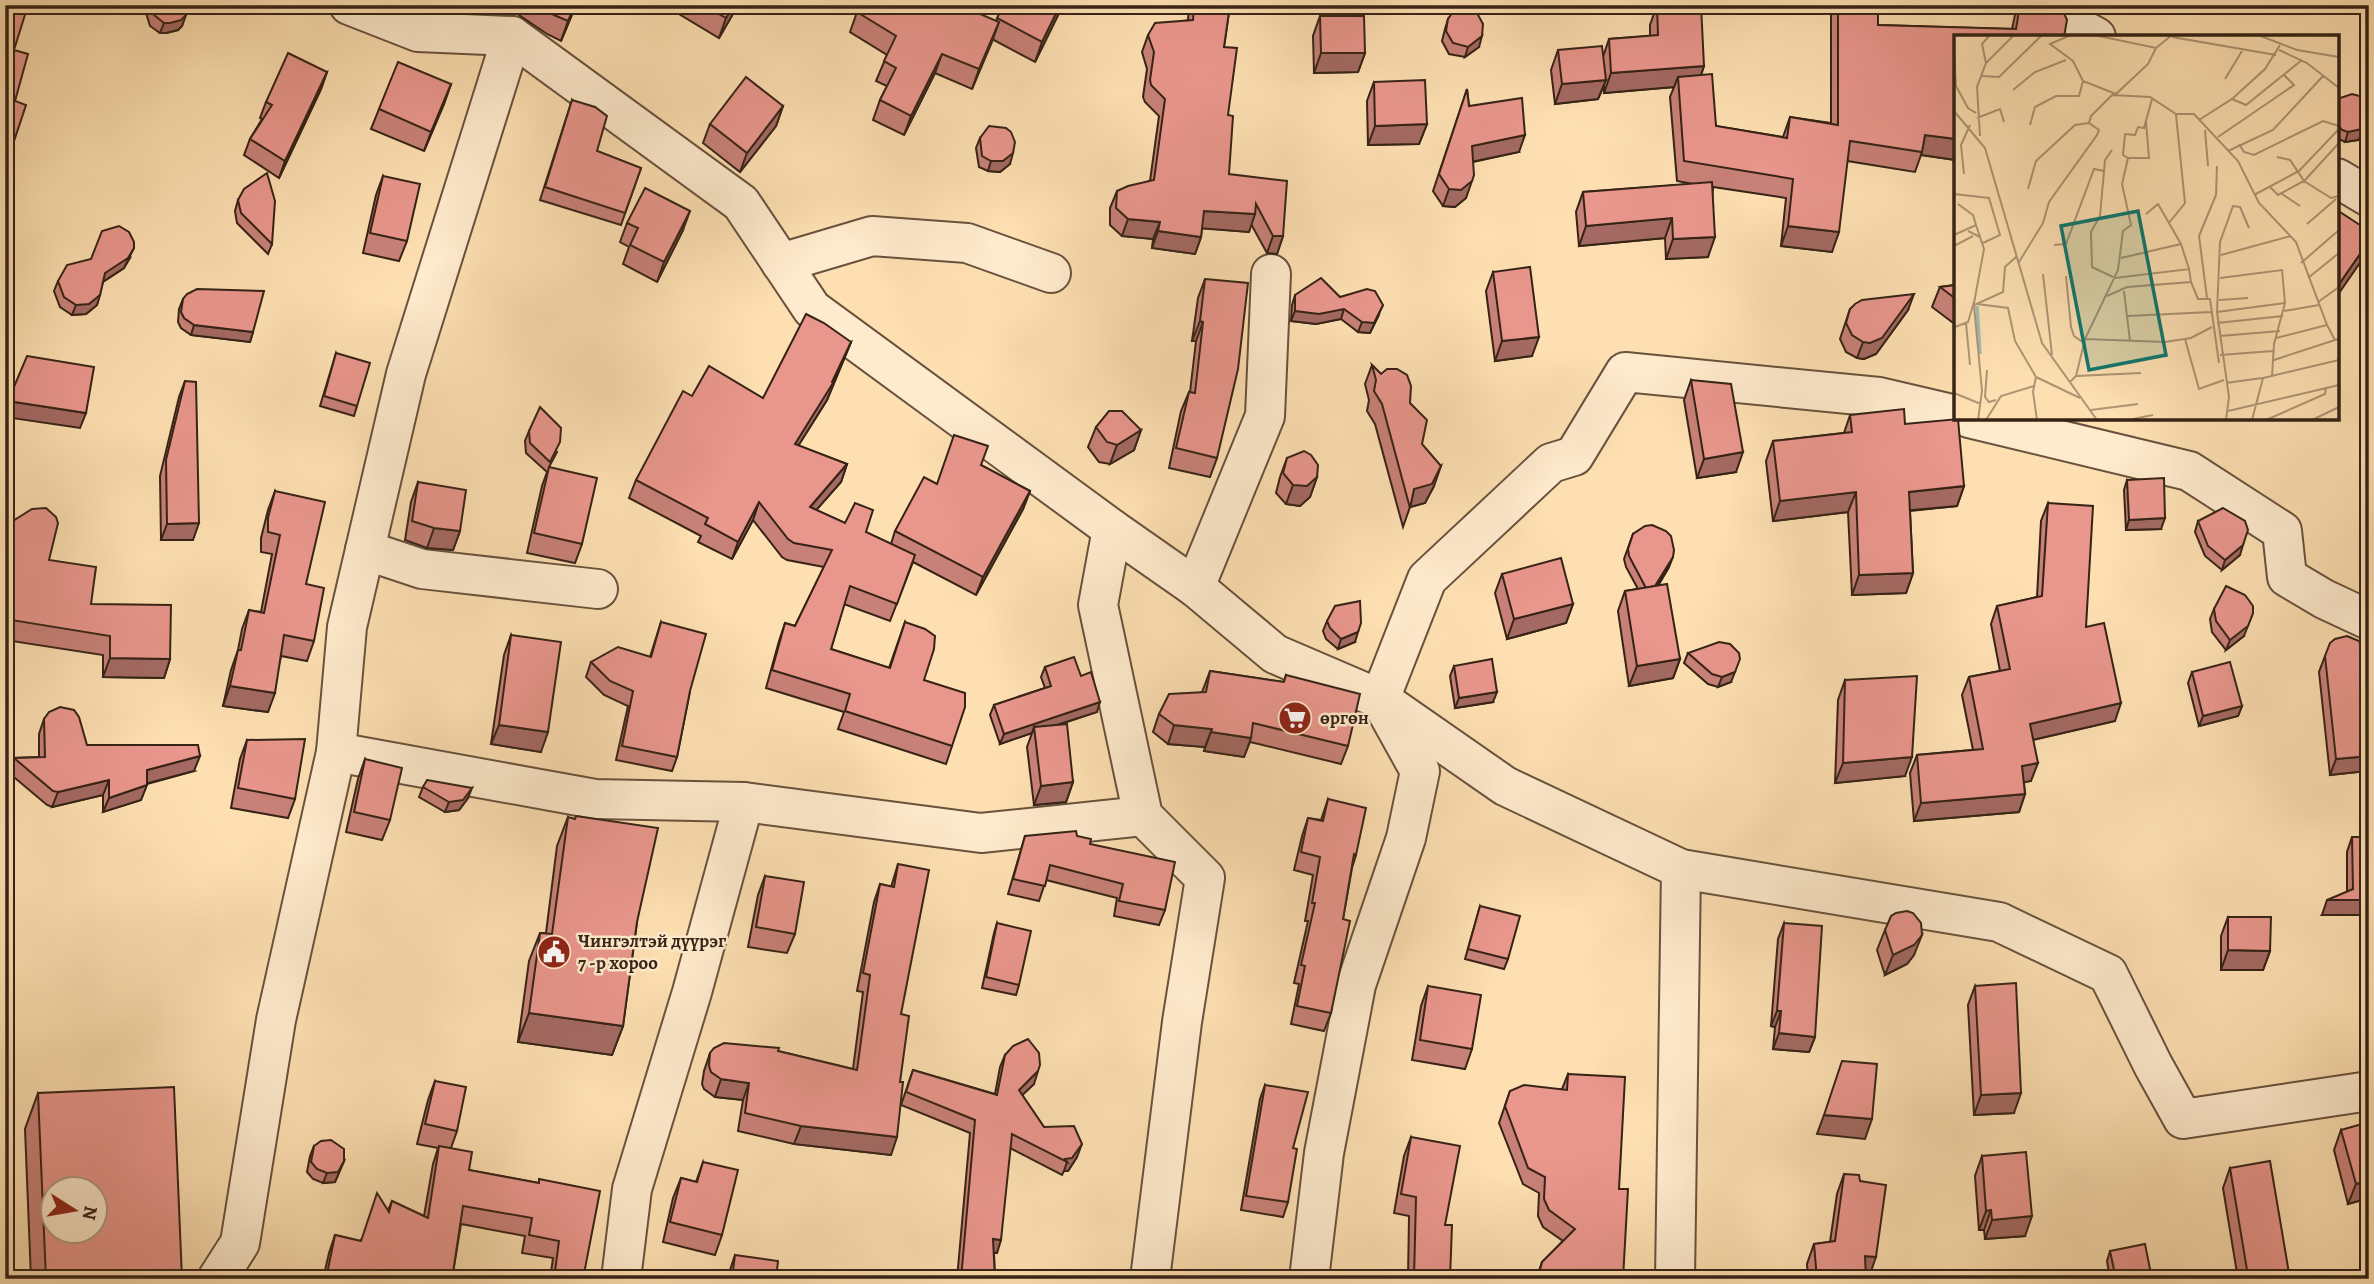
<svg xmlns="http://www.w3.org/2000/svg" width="2374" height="1284" font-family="Alegreya,serif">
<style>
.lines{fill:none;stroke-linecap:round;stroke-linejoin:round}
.minor-casing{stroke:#68523d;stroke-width:42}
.minor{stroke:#feeacc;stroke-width:38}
.wall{fill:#c88178;stroke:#362316;stroke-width:2}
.shaded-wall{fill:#a36962;stroke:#362316;stroke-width:2}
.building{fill:#e9968c;stroke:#362316;stroke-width:2;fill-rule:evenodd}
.labels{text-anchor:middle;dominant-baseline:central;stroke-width:5;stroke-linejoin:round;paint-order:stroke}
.poi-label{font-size:19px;font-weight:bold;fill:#362316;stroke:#feeacc;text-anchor:start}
.inset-river{fill:none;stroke:#a0bcb0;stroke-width:3.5}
.inset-road{fill:none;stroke:#ad9473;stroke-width:2}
.view{fill:#0f766e;fill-opacity:0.15;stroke:#0f766e;stroke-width:3.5}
.inset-edge{fill:none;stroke:#362316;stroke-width:3.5}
</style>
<rect width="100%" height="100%" fill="#fddfb1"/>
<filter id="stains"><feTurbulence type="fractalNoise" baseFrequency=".00286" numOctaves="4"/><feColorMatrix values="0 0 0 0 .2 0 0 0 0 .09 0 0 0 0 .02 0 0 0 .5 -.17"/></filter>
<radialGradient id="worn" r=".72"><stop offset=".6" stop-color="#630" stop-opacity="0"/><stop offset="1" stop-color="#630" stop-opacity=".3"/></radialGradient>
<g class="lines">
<defs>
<g id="minor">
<polyline points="349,5 418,32 512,36 741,203 812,309 1112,529 1195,587 1275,654 1380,699 1505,786 1681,869 1999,922 2108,974 2153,1065 2183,1119 2369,1091"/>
<polyline points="2073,5 2076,26 2096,37"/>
<polyline points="2337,178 2369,197"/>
<polyline points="781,263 872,236 967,243 1051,273"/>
<polyline points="1969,418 2189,471 2282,531 2287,577 2324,599 2369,620"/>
<polyline points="1112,529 1098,605 1143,816 1205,878 1182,1022 1150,1279"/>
<polyline points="365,550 422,569 598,589"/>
<polyline points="1195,587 1265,416 1271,274"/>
<polyline points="336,752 595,799 744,802 981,833 1143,816"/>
<polyline points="217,1279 240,1243 276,1020 336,752 347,627 406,374 512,36"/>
<polyline points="621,1279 632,1189 692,992 744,802"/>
<polyline points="1309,1279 1324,1153 1356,985 1406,838 1420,771 1380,699 1427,579 1551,463 1574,456 1625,372 1879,397 1956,415"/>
<polyline points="1675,1279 1681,869"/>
</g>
</defs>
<use href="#minor" class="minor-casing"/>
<use href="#minor" class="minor"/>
</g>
<g class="wall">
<polygon points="149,5 189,5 182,26 178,30 166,33 160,33 150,26 146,13"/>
<polygon points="522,5 576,5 561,41 547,34 519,15"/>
<polygon points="664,5 738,5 719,38"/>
<polygon points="1004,5 1063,5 1035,62 992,39 972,89 935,73 904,135 873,120 880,100 887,86 876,81 887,55 850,32 857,12 996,21"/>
<polygon points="1189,5 1230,5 1224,47 1229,174 1283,236 1277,254 1267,253 1251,224 1249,232 1202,228 1201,237 1195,254 1152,248 1153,239 1122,236 1110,225 1110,208 1117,191 1150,181 1159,116 1145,102 1143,97 1147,69 1142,52 1148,35 1188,20"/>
<polygon points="1657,5 1704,66 1701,75 1716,126 1783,137 1790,117 1831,123 1831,5 1878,5 1878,25 2012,29 2017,5 2061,5 2064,37 1956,37 1956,160 1921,155 1915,172 1847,161 1832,252 1781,246 1786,198 1713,187 1708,257 1666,259 1665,238 1579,246 1576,212 1583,192 1693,184 1677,181 1670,97 1674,87 1604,93 1604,85 1598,99 1555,104 1551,70 1558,50 1603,57 1609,39 1650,36 1650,25"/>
<polygon points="1980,5 1989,5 1987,10 1980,9"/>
<polygon points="1320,16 1365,53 1358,72 1314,73 1313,36"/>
<polygon points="1448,19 1479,47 1465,57 1449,54 1442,41 1445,29"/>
<polygon points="327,72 321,89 279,178 244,155 250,139 262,119 260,118 266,102"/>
<polygon points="1374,82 1427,124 1419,144 1368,145 1367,101"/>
<polygon points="451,84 444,104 424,151 371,129 379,109"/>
<polygon points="1467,89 1469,106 1519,152 1473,162 1466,198 1455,207 1443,206 1433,191"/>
<polygon points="572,100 597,151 641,168 621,225 540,200"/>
<polygon points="2337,102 2358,140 2345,142 2337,138"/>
<polygon points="783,106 776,126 740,172 703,143 710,124"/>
<polygon points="980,138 1010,164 1000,172 988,171 979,167 976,148"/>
<polygon points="383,176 407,241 399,261 363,253 376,195"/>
<polygon points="238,200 272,244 268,254 237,223 235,211"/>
<polygon points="627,223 683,230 657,282 623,264 629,247 620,242"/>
<polygon points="130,258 124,268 103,282 97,305 86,314 72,315 60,307 54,291 58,281"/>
<polygon points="1493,272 1532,356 1495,361 1486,291"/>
<polygon points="1205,279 1217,458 1210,477 1169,468 1181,411 1189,392 1190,392 1196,341 1192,341 1198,298"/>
<polygon points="1956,285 1956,325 1932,307 1940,287"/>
<polygon points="1295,295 1340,297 1379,315 1370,333 1358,332 1341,319 1316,324 1291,321 1292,305"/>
<polygon points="183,299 253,332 250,342 191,335 181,328 178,322 179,309"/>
<polygon points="1850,309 1908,310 1876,354 1864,359 1857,358 1846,352 1840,339"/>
<polygon points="851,342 827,400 798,446 847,464 841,482 816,510 891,544 895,531 937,484 981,465 1030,491 1023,509 976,595 913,562 890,621 844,604 831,649 889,668 905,622 924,680 952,746 946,764 838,729 844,712 766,688 779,641 785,623 795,626 824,567 787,560 782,557 753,520 732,559 698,542 701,536 629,498 636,480 692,396 763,398"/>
<polygon points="336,353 357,406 354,416 320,406"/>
<polygon points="1372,365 1410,403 1434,486 1425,503 1410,507 1403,527 1375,424 1367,411 1369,400 1365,384"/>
<polygon points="1691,380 1736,472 1697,478 1684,400"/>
<polygon points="185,381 193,540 161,540 160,476 179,397"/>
<polygon points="1850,415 1905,424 1964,486 1957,506 1910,511 1913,573 1906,593 1852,595 1848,512 1773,521 1766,461 1773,441 1844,433"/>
<polygon points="1096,427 1141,430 1134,450 1110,464 1099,462 1088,447"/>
<polygon points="529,431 557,452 549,467 582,544 575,563 527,553 542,486 547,472 526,453 525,441"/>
<polygon points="1287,458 1317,477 1310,497 1300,506 1286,504 1276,493 1280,477"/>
<polygon points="2127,480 2161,529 2126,530 2124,490"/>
<polygon points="418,482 460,531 453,550 427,548 405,540 411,502"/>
<polygon points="275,491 306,584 314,641 307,661 281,656 268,712 223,706 231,670 238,650 242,629 249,610 261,612 272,554 261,552 261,538 268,510"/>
<polygon points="2048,503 2115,721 2033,740 2031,781 2024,782 2025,794 2019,812 1914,821 1910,773 1917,755 1973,750 1962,695 1969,677 2000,671 1991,624 1997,606 2037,597 2041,521"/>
<polygon points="2198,521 2240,555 2222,570 2205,556 2195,532"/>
<polygon points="5,526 49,560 91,604 170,659 164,678 103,677 103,655 5,640"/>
<polygon points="1633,534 1669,567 1658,586 1680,659 1673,678 1629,686 1618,611 1625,591 1638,589 1626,567 1624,559"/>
<polygon points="1502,574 1573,604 1566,623 1507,639 1495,593"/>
<polygon points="2214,609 2244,636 2226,650 2212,632 2210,619"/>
<polygon points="1327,621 1355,642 1338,649 1326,639 1323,631"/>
<polygon points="661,622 690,691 677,757 672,771 616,760 628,706 604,695 586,677 591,662 650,657"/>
<polygon points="511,635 541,752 491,744 504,655"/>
<polygon points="1688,653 1731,682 1718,687 1708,684 1684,663"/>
<polygon points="2325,656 2364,666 2366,771 2330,775 2319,672"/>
<polygon points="1454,666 1493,702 1455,708 1450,676"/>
<polygon points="1045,667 1081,676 1097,712 1058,725 1073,782 1066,802 1034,805 1027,747 1032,733 1000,744 990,715 994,705 1045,688 1041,677"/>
<polygon points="1210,671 1284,682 1286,675 1348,746 1341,764 1250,742 1244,757 1204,751 1205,747 1168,744 1153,732 1159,714 1202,692"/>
<polygon points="2192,672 2242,706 2238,716 2199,726 2188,683"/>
<polygon points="1845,680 1905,776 1835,783 1838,700"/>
<polygon points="44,719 87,745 194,771 147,784 141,800 103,812 103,795 52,807 47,805 9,773 14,758 39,757 39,734"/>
<polygon points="247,740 295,799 288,818 231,808 240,759"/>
<polygon points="365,759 390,820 382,840 346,832 358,779"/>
<polygon points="423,787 468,798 459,810 445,812 419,797"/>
<polygon points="1328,799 1356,855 1352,868 1343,919 1331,1013 1324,1031 1291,1024 1299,984 1294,983 1308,921 1305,921 1313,875 1294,870 1302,836 1308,818 1321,820"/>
<polygon points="568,817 637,922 623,1026 612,1055 518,1042 529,961 540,933 546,933 557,846"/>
<polygon points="1025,836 1077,836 1090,844 1165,910 1159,925 1114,916 1117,898 1046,880 1039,901 1008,894"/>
<polygon points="2352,837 2369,837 2369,915 2322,915 2347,892 2347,852"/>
<polygon points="898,864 901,1014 900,1082 891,1155 794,1144 738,1131 743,1100 715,1097 704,1089 702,1084 704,1071 710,1053 778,1051 853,1069 863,992 857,991 874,902 880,884 891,887"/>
<polygon points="765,876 795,934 787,953 748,947 758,895"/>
<polygon points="1480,906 1508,959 1504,969 1465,959"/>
<polygon points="2228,917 2270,951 2263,970 2221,970 2221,936"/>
<polygon points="997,923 1019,985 1016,995 982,988 994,933"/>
<polygon points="1784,923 1815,1037 1809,1052 1773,1049 1775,1027 1771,1026 1778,939"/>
<polygon points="1885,930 1914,955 1907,964 1885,975 1877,950"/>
<polygon points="1428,986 1472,1049 1465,1069 1412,1060 1421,1006"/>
<polygon points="1975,986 2014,1113 1974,1115 1968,1005"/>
<polygon points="1005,1055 1034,1084 1022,1095 1044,1127 1077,1157 1068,1171 1064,1171 1062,1175 1010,1148 997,1253 994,1252 995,1279 957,1279 970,1133 901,1105 913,1070 995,1094 1000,1067"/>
<polygon points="1568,1074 1619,1189 1623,1279 1536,1279 1542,1262 1563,1241 1543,1227 1538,1216 1539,1193 1523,1184 1499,1123 1510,1091 1562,1089"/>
<polygon points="435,1081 457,1131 451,1148 469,1170 538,1183 583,1279 550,1279 553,1258 522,1253 525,1236 461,1224 452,1279 323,1279 329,1253 335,1235 360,1241 388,1210 392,1201 424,1216 433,1164 438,1148 417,1144 428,1100"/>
<polygon points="1265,1085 1293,1148 1288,1202 1283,1217 1241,1210 1260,1099"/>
<polygon points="38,1093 182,1279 31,1279 25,1129"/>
<polygon points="2341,1130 2369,1198 2348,1204 2334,1150"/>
<polygon points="1411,1137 1445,1225 1450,1279 1408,1279 1409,1216 1394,1213 1404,1156"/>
<polygon points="314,1146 344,1161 335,1182 323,1183 313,1179 307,1172 310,1156"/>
<polygon points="1982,1156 2025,1236 1985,1239 1984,1230 1979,1230 1975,1176"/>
<polygon points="703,1162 722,1235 715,1255 663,1242 673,1198 681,1178 696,1182"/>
<polygon points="2230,1168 2290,1279 2238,1279 2223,1188"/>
<polygon points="1844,1174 1860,1181 1869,1277 1866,1276 1866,1279 1808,1279 1807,1264 1814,1244 1830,1242 1837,1194"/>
<polygon points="2110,1251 2152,1279 2110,1279 2107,1261"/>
<polygon points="735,1255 776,1279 727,1279"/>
</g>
<g class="shaded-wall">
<polygon points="575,5 576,5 561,41 568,21"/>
<polygon points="734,5 738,5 719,38 726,18"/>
<polygon points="1060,5 1063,5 1035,62 1042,42"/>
<polygon points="186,15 182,26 178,30 166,33 160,33 164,23"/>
<polygon points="999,22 992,42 972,89 979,69"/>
<polygon points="1482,36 1479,47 1465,57 1468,47"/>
<polygon points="1321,53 1365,53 1358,72 1314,73"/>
<polygon points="942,54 935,73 904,135 911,116"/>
<polygon points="1704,66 1697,86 1678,77 1674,87 1604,93 1611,73"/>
<polygon points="327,72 321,89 279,178 285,161"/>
<polygon points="1606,80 1598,99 1555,104 1562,84"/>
<polygon points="451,84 444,104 424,151 431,132"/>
<polygon points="783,106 776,126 740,172 747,153"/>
<polygon points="2369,123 2369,130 2358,140 2345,142 2348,132"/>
<polygon points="1427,124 1419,144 1368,145 1375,126"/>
<polygon points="1525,135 1519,152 1466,163 1472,146"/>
<polygon points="1925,135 1956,139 1956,160 1921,155"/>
<polygon points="1013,153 1010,164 1000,172 988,171 991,161"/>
<polygon points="1472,181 1466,198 1455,207 1443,206 1449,189"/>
<polygon points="690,211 683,230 657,282 664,262"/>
<polygon points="1204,211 1255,214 1249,232 1198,228"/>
<polygon points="1672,218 1665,238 1579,246 1586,226"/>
<polygon points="1128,219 1160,222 1153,239 1122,236"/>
<polygon points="1788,226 1839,232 1832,252 1781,246"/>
<polygon points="1158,231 1201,237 1195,254 1152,248"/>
<polygon points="1273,236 1283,236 1277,254 1267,253"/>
<polygon points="1715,237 1708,257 1666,259 1673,239"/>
<polygon points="2369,241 2369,247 2366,254 2337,296 2337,287"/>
<polygon points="134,248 124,268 101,283 105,273"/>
<polygon points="1914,294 1908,310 1876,354 1864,359 1857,358 1863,342"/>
<polygon points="100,295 97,305 86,314 72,315 76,305"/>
<polygon points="1383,305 1370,333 1358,332 1362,322"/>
<polygon points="1344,309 1341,319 1316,324 1291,321 1295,311"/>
<polygon points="1200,321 1203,322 1196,341 1192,341"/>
<polygon points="194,325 253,332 250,342 191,335"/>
<polygon points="1539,337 1532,356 1495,361 1502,341"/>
<polygon points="851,342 827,400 788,462 795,444 832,382"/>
<polygon points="8,401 86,413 80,428 5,417 5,410"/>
<polygon points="1141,430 1134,450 1110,464 1117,445"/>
<polygon points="1743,452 1736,472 1697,478 1704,459"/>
<polygon points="847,464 841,482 804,524 810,507"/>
<polygon points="1441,466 1434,486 1425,503 1410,507 1414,489"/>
<polygon points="1317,477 1310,497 1300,506 1286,504 1293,485"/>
<polygon points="1964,486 1957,506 1902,511 1909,492"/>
<polygon points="1030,491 1023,509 976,595 983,577"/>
<polygon points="1856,492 1848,512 1773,521 1780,501"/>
<polygon points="759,502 753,520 732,559 738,542"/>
<polygon points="2165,518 2161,529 2126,530 2129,520"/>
<polygon points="199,523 193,540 161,540 167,524"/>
<polygon points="434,528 460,531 453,550 427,548"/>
<polygon points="2243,545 2240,555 2222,570 2225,560"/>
<polygon points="1673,557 1669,567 1646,605 1650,595"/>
<polygon points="1913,573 1906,593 1852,595 1859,575"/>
<polygon points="1573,604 1566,623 1507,639 1514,619"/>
<polygon points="2253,613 2244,636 2226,650 2230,640"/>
<polygon points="1358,632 1355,642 1338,649 1341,639"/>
<polygon points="110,658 170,659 164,678 103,677"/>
<polygon points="1680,659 1673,678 1629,686 1637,666"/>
<polygon points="1735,672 1731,682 1718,687 1722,677"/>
<polygon points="230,686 275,693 268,712 223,706"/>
<polygon points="1497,692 1493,702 1455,708 1459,698"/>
<polygon points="1100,702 1097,712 1035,732 1034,727 1032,733 1000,744 1004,734"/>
<polygon points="2121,703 2115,721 2023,742 2030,724"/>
<polygon points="2242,706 2238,716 2199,726 2203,716"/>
<polygon points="499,725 548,732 541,752 491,744"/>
<polygon points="1174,725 1212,729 1205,747 1168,744"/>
<polygon points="1211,732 1251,738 1244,757 1204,751"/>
<polygon points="200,756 194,771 141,785 147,770"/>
<polygon points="2369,756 2369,764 2366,771 2330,775 2336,759"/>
<polygon points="1912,757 1905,776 1835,783 1843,763"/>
<polygon points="2038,763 2031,781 2016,784 2022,766"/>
<polygon points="109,780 103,795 52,807 58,792"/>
<polygon points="1073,782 1066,802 1034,805 1041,786"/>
<polygon points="147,785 141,800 103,812 109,798"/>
<polygon points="472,788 468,798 459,810 445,812 449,802"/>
<polygon points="2025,794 2019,812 1914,821 1921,803"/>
<polygon points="2327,900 2369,900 2369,915 2322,915"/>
<polygon points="1922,935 1914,955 1907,964 1885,975 1893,955"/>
<polygon points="2228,950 2270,951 2263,970 2221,970"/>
<polygon points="1777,1011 1781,1011 1775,1027 1771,1026"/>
<polygon points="529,1013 623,1026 612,1055 518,1042"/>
<polygon points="1779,1033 1815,1037 1809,1052 1773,1049"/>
<polygon points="1038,1071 1034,1084 1014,1103 1019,1090"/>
<polygon points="721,1079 749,1083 743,1100 715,1097"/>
<polygon points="2021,1093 2014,1113 1974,1115 1981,1095"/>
<polygon points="1824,1115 1872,1119 1865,1139 1817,1134"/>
<polygon points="801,1126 897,1137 891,1155 794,1144"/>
<polygon points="1082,1144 1077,1157 1068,1171 1064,1171 1067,1162 1065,1159"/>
<polygon points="344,1161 335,1182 323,1183 327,1173"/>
<polygon points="2369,1180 2369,1198 2348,1204 2356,1184"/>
<polygon points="1991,1210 1984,1230 1979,1230 1986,1211"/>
<polygon points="2032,1216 2025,1236 1985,1239 1992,1220"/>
<polygon points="993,1239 1001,1240 997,1253 989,1252"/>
<polygon points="1865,1256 1876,1257 1869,1277 1858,1275"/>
</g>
<g class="building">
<polygon points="5,5 28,5 14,50 28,54 15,101 26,105 5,168"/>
<polygon points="151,5 189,5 186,15 181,20 170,23 164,23 154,15"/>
<polygon points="540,5 575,5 568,21 554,15"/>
<polygon points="703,5 734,5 726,18"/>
<polygon points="861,5 959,5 999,22 979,69 942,54 911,116 880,100 896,68 884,61 896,36 857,12"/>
<polygon points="1004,5 1060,5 1042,42 997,18"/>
<polygon points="1194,5 1230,5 1224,47 1237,48 1228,115 1233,116 1229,174 1287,181 1283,236 1273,236 1256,204 1255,214 1204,211 1201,237 1158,231 1160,222 1128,219 1116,208 1117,191 1128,186 1154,180 1165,99 1151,85 1150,80 1154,52 1148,35 1155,23 1193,20"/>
<polygon points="1657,5 1701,5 1704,66 1611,73 1609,39 1658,35"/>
<polygon points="1838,5 1878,5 1878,25 2016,29 2020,5 2061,5 2062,9 2067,20 2064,37 1956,37 1956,139 1925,135 1922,152 1850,141 1839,232 1788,226 1793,179 1684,161 1678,77 1712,74 1716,126 1787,138 1790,117 1838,125"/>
<polygon points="1464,9 1477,13 1483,24 1482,36 1468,47 1453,43 1446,31 1448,19 1452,13"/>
<polygon points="1320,16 1364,16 1365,53 1321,53"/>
<polygon points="1602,46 1606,80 1562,84 1558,50"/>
<polygon points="288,53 327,72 285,161 250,139 272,105 266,102"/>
<polygon points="398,62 451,84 431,132 379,109"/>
<polygon points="746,77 783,106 747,153 710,124"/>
<polygon points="1425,80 1427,124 1375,126 1374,82"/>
<polygon points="1467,89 1469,106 1522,98 1525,135 1472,146 1474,175 1472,181 1461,190 1449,189 1439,174"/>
<polygon points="2352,94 2363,97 2369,107 2369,123 2362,129 2348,132 2342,130 2337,124 2337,102 2340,98"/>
<polygon points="572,100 595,107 607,116 597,151 641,168 625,213 545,187"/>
<polygon points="989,126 1006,128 1011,132 1015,142 1013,153 1003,161 991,161 982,156 980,138"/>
<polygon points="267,173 275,201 272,244 241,213 238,200 244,189"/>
<polygon points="383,176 420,184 407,241 370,233"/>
<polygon points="5,179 9,180 5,199"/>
<polygon points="1712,182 1715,237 1673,239 1672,218 1586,226 1583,192"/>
<polygon points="645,188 690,211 664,262 630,245 638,228 627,223"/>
<polygon points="2337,210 2369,231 2369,241 2337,287"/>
<polygon points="119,226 129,232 134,242 134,248 128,258 105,273 100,295 89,304 76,305 64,297 58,281 67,265 91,259 102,231"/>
<polygon points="1530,267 1539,337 1502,341 1493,272"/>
<polygon points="1321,278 1340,297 1367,289 1375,291 1383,305 1374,323 1362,322 1344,309 1319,314 1295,311 1295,295"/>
<polygon points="1205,279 1248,283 1238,369 1217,458 1176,448 1189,392 1195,393 1203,322 1200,321"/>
<polygon points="1956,285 1956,299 1940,287"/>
<polygon points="197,289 264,291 253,332 194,325 184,318 181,312 183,299 187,294"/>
<polygon points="1914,294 1882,338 1870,343 1863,342 1852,335 1846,323 1850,309 1855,304 1862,300"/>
<polygon points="806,314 824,323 851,342 832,382 833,383 795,444 847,464 810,507 845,523 855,503 873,510 866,532 915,555 897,604 850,586 831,649 890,668 905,622 925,629 935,636 934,649 924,680 965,693 965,707 952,746 845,711 850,694 772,670 785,623 795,626 832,550 794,543 788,539 759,502 738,542 705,524 708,518 636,480 683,391 692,396 709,366 763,398"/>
<polygon points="336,353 370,363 357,406 324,396"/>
<polygon points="27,356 94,367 86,413 8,401"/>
<polygon points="1372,365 1381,374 1387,369 1397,369 1407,375 1411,386 1410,403 1427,420 1422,444 1441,466 1432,484 1414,489 1410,508 1382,404 1374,391 1376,380"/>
<polygon points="1691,380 1731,384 1743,452 1704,459"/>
<polygon points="185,381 196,382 199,523 167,524 166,460"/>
<polygon points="540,407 561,428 560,442 550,462 530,443 529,431"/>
<polygon points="1904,409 1905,424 1958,419 1964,486 1909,492 1913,573 1859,575 1856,492 1780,501 1773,441 1852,432 1850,415"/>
<polygon points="1109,411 1122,411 1141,430 1117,445 1107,442 1096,427"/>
<polygon points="954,435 988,446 981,465 1030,491 983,577 895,531 924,477 937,484"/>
<polygon points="1304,451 1311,455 1318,465 1317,477 1307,486 1293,485 1283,473 1287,458"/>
<polygon points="549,467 597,478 582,544 534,533"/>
<polygon points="2164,478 2165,518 2129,520 2127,480"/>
<polygon points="418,482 466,490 460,531 434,528 412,521"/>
<polygon points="275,491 325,502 306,584 324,588 314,641 284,635 275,693 230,686 238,650 241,650 249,610 264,613 280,535 268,532 268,518"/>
<polygon points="2048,503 2093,506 2086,627 2104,623 2121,703 2030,724 2038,763 2022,766 2025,794 1921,803 1917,755 1983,749 1969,677 2010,669 1997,606 2042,596"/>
<polygon points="46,508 56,517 58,523 49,560 96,567 91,604 171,605 170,659 110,658 110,636 5,619 5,526 32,509"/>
<polygon points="2223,508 2245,521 2248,530 2243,545 2225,560 2208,546 2198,521"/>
<polygon points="1652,525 1666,531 1671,536 1674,550 1673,557 1655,586 1646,588 1629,556 1628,549 1633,534 1645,526"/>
<polygon points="1561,558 1573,604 1514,619 1502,574"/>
<polygon points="1667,584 1680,659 1637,666 1625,591"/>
<polygon points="2226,586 2245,595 2253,606 2253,613 2248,626 2230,640 2216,621 2214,609"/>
<polygon points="1360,601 1361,623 1358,632 1341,639 1330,628 1327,621 1335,606"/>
<polygon points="661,622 706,634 690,691 677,757 622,746 633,691 610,681 591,662 618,647 651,657"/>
<polygon points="511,635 561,642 548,732 499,725"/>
<polygon points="2347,636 2359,641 2365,652 2364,666 2369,721 2369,756 2336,759 2325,656 2330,643 2335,639"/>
<polygon points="1719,642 1730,644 1739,653 1740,659 1735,672 1722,677 1712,674 1688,653"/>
<polygon points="1074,657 1081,676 1091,672 1100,702 1004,734 994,705 1051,686 1045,667"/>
<polygon points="1492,659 1497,692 1459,698 1454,666"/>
<polygon points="2230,662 2242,706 2203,716 2192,672"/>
<polygon points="1210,671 1284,682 1286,675 1360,694 1348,746 1253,723 1251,738 1211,732 1212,729 1174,725 1159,714 1169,694 1206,692"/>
<polygon points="1917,676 1912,757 1843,763 1845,680"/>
<polygon points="60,707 74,710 79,717 87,745 198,745 200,756 147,770 147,785 109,798 109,780 58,792 53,791 14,758 45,757 44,719 49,712"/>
<polygon points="1067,724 1073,782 1041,786 1034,727"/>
<polygon points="305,739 295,799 238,788 247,740"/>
<polygon points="365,759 402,768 390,820 354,812"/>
<polygon points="427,780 472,788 463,800 449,802 423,787"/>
<polygon points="1328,799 1366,808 1356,855 1354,854 1343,919 1350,921 1331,1013 1297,1006 1305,966 1301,965 1315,903 1312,903 1320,857 1301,852 1308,818 1323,821"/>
<polygon points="576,816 658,828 637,922 623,1026 529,1013 540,933 552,934 568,817 575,819"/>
<polygon points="1076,831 1077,836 1091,839 1090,844 1175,862 1165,910 1119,901 1123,884 1050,865 1045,886 1013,879 1025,836"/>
<polygon points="2352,837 2369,837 2369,900 2327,900 2353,889"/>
<polygon points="898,864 929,870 901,1014 909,1016 900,1082 903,1082 897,1137 801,1126 745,1113 749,1083 721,1079 711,1072 709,1066 710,1053 714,1048 724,1043 779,1048 778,1051 857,1070 870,975 863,973 880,884 894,887"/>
<polygon points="765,876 804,882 795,934 756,927"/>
<polygon points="1480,906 1520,916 1508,959 1468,949"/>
<polygon points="1907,911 1913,913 1921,923 1922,935 1914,945 1893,955 1885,930 1891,916 1896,913"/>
<polygon points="2228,917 2271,917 2270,951 2228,950"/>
<polygon points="997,923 1031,931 1019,985 986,977"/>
<polygon points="1784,923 1822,926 1815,1037 1779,1033 1781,1011 1777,1011"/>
<polygon points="2016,983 2021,1093 1981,1095 1975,986"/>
<polygon points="1428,986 1481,995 1472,1049 1420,1040"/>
<polygon points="1028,1039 1039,1053 1040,1065 1038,1071 1019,1090 1044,1127 1074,1126 1082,1144 1072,1158 1065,1159 1067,1162 1012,1134 1001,1240 993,1239 995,1279 961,1279 975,1120 906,1092 913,1070 997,1095 1005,1055 1013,1046"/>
<polygon points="1842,1061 1877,1064 1872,1119 1824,1115"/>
<polygon points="1568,1074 1625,1077 1619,1189 1628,1189 1623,1279 1541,1279 1539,1274 1542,1262 1575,1229 1549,1210 1544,1199 1545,1177 1528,1168 1505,1106 1510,1091 1524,1085 1567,1090"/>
<polygon points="435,1081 466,1087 457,1131 425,1124"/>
<polygon points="1265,1085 1308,1092 1293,1148 1297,1149 1288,1202 1246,1196"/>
<path d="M174,1087L182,1279H46L38,1093ZM52,1189H94V1231H52Z"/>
<polygon points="2369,1122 2369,1180 2356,1184 2341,1130"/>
<polygon points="1411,1137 1460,1146 1445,1225 1452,1225 1450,1279 1414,1279 1416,1197 1401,1194"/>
<polygon points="331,1140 344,1149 344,1161 338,1172 327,1173 317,1169 311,1162 314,1146 321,1141"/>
<polygon points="439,1146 472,1152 469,1170 539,1183 539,1179 600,1191 583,1279 554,1279 559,1241 529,1235 532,1218 463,1206 452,1279 326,1279 335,1235 361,1241 377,1193 389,1212 392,1201 428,1218"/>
<polygon points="2026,1152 2032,1216 1992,1220 1991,1210 1986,1211 1982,1156"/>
<polygon points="2270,1161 2290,1279 2237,1279 2248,1276 2230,1168"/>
<polygon points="703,1162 738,1170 722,1235 670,1222 681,1178 697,1182"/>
<polygon points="1844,1174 1859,1175 1860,1181 1886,1185 1876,1257 1865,1256 1866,1279 1817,1279 1814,1244 1835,1241"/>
<polygon points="2145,1244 2152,1279 2116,1279 2110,1251"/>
<polygon points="735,1255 778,1261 776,1279 732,1279"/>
</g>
<defs>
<symbol id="supermarket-disc" viewBox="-11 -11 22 22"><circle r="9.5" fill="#8f2418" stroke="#feeacc"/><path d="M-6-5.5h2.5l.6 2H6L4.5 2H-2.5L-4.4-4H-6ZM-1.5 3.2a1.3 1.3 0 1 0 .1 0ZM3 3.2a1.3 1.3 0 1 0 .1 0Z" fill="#fff"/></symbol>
<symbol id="civic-disc" viewBox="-11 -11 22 22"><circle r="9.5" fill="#8f2418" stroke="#feeacc"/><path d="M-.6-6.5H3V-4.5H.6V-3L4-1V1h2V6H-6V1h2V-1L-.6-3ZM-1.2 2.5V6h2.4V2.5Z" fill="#fff"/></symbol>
</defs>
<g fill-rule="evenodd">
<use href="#supermarket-disc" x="1276" y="699" width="38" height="38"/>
<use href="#civic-disc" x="535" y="933" width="38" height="38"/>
</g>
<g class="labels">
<g class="poi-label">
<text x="1320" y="718">өргөн</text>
<text x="578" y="941">Чингэлтэй дүүрэг<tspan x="578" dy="22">7 -р хороо</tspan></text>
</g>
</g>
<g transform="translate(1954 35)">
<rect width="385" height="385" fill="#fddfb1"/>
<path class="inset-river" d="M23,271L26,319"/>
<path class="inset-road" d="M117,0L96,9L119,26L129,46L162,59L194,29L202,13M140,0L202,13L218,0M304,0L343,15L385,22M218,2L322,20M325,15L353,28L385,53M0,17L2,51L14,73L22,78M32,28L28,9L36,0M28,41L45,42L88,0M271,44L288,16M59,55L81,37L112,25M278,64L311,34L326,10M0,76L31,113L88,308L143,385M222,80L231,168L215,188L227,209M23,83L46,74L50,87M245,85L278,64L292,70L348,25M76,90L81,72L102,61H125L129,46M251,95L254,131M26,101L23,52L32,28L60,0M264,102L340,50L330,40M385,108L350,146L377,163L385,161M285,109L290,117L300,120L369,86L385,91M274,116L319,95L369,41M175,123H195L192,87M10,139L7,110L16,90M316,152L324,160L350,146L336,125L323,122M74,154L82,126L121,90L135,88M0,159L35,163L46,200L29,208M328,159L346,171M300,160L345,136L385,94M4,169L19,180L22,190M192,179L204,169L215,188M353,189L382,164M14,196L26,202L30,214L20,268M0,200L22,190L26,202M100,210L112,209L140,134L150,136M0,211L19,201M267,220L337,201M167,223L227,209L235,234M65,227L89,188L95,167L143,100L145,95L135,88L137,81L158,60L196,62L222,79H240L284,126L305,168L342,207L373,290L381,305L385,304M347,228L385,195M89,239L98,320M112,241L117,292L120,301L130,308M266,243L328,235L331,268L320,309L318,342M354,243L385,218M237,247L244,264H256L265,328M170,256L176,306M153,261L173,252L237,247L235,234L161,243L138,232L137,197L146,181L151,125L158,115M253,263L245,201L262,160L263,131M265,265L294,263M364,267L385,252M23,269L54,273L61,306L82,342L79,357L83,385M330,276L365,270M263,277L331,268M174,281L257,277M12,288L16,330M263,288L329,281M266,301L326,296M0,302L1,292L14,287L20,267M322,303L373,290M131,304L211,307L237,303L258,292M231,304L245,354L270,345M266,320L319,316M320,325L381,305M33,335L31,362L35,367L42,365M122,341L131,304L164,235L169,196L177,190L168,149L174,123L169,120L171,99L181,100L184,92L190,93L198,64M82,342L126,363M116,347L122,341L187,338M272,348L308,343M0,358L27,369M137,375L184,369M274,376L385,350M24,385L28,356L20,270L49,257L51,232L63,221M32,385L47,361L80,351M174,385L199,380M272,385L275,362L263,277L266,207L279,171L286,172L295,193M298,385L309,343L385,325M312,385L371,359L372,353M358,385L385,372"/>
<path class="view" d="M184,176L212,320L135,335L107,191Z"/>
<rect width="385" height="385" class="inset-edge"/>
</g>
<rect width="2374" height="1284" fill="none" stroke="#fddfb1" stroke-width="28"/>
<rect x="7" y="7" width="2360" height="1270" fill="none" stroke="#362316" stroke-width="3.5"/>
<rect x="14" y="14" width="2346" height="1256" fill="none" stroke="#362316" stroke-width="2"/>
<g transform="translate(74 1210) rotate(101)"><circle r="33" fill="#feeacc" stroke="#ae9a83" stroke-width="2"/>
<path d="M0-5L12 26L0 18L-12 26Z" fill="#8f2418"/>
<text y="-10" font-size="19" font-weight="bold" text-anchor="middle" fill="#362316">N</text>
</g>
<rect width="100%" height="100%" filter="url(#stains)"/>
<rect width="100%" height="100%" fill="url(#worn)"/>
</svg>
